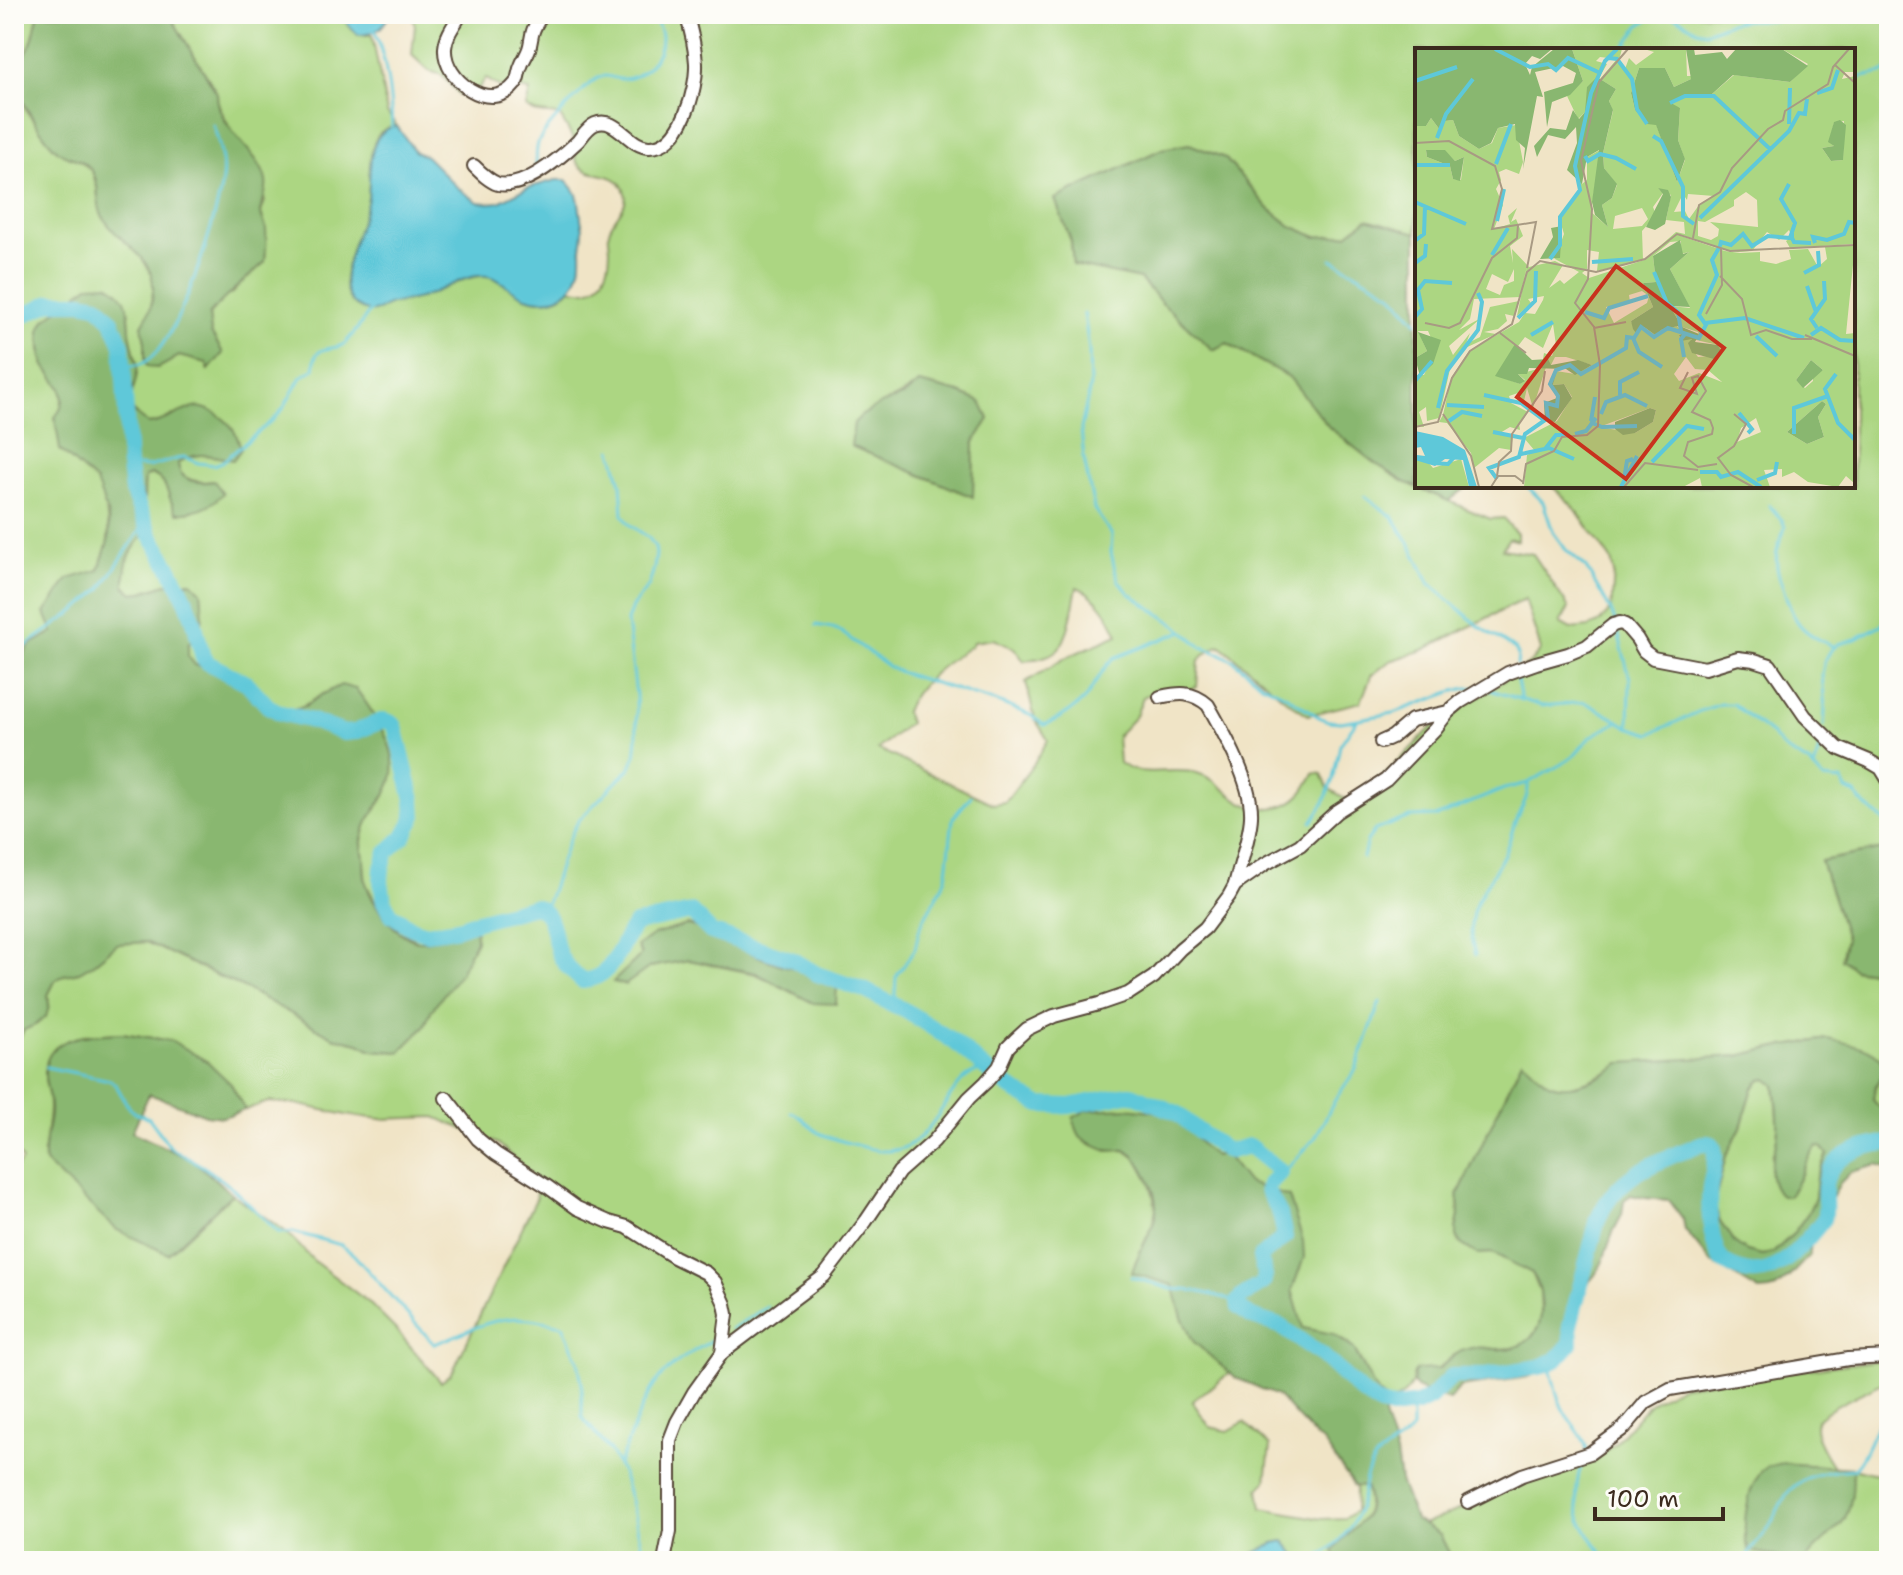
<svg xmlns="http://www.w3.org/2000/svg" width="1903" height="1575" font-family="'Shantell Sans',sans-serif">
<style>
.green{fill:#acd682;stroke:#748050;stroke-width:2;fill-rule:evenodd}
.forest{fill:#89b770;stroke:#627047;stroke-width:2;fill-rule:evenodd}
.water{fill:#5ec8d9;stroke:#4c797c;stroke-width:2}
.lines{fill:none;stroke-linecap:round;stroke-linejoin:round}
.stream{stroke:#5ec8d9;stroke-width:3}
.river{stroke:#5ec8d9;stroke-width:16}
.minor-casing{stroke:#564637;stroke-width:16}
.minor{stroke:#fff;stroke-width:12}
.inset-river{fill:none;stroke:#5ec8d9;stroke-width:4}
.inset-road{fill:none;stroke:#a89a83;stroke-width:2}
.view{fill:#c8321e;fill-opacity:0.15;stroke:#c8321e;stroke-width:4}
.inset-edge{fill:none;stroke:#3b2a1e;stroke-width:4}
</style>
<rect width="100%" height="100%" fill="#fdfcf7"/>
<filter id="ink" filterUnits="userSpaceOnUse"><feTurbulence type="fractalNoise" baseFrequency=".0125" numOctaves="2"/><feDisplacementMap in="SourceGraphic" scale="16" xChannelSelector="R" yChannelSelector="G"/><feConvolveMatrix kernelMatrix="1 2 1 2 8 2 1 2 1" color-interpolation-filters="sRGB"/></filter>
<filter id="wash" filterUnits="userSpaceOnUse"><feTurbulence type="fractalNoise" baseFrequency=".006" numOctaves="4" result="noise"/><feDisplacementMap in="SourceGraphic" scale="32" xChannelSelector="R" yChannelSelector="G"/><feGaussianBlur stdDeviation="1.8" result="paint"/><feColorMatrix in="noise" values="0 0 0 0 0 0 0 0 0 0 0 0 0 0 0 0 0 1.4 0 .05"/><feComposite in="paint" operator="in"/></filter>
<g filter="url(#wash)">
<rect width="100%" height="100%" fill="#f0e4c6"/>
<g class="green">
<path d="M14,14H39L31,44L16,72L15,79L27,112L48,139L62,153L77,158L92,171L97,187L98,199L113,230L141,256L152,275L154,282L151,310L142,325L145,342V364L158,368L179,356L207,363L208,369L223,353L211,333L209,315L221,300L235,291L266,227L261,213L265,201L221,110L217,100V93L169,14H339L358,35H372L387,113L397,126C391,127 385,128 380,133C366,149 371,184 367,205C362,229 326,290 359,307C372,314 382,306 394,303C404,301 415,300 424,296C445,290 465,274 488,276C500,278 510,288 520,294C535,303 559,302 571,288C598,298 610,273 610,250C610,244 608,237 609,231C612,218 629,208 625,193C619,169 593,179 580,166C573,159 576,151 574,143C572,134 564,124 560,116C548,112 535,116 526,107L530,91C509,87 503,92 486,78L478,89L468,96L459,95L442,75L429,71L412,55L415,25L411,14H1889V848L1821,861L1846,938L1854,969L1872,972L1889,990V1113L1878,1106L1873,1100L1875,1087L1827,1039L1791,1045H1785L1738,1056L1615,1069L1588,1081L1565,1088L1548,1083L1522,1060L1458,1195L1459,1216L1456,1229V1236L1461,1244L1477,1254L1493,1253L1532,1273L1540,1292L1541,1316L1539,1326L1528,1342L1513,1348L1496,1349L1479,1347L1471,1348L1454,1355L1438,1369L1414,1373C1412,1389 1404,1397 1390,1402C1369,1393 1367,1366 1354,1350C1342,1335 1321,1332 1303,1328L1292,1290L1304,1257L1289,1197L1248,1183L1224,1153L1215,1156L1202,1148L1186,1125L1163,1112L1087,1110L1084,1141L1107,1151L1125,1150L1138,1160L1150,1182L1156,1208L1153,1224L1135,1263L1174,1285L1182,1317L1193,1341L1230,1373L1192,1401L1210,1427L1228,1431L1244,1422L1270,1446L1266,1481L1259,1489L1262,1508L1322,1519L1345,1518L1355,1511L1356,1489L1354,1486L1365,1487C1377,1515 1351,1533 1333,1551L1339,1561H1301L1284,1541L1274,1543L1253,1554L1231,1561H14V1171L22,1160L14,1148V1047L24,1030L37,1024L49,1006L48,995L55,981L64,975L79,972L93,964L117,944L146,942L250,991L333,1037L359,1043L372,1050L400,1052L424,1027L431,1011L476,940L474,919L455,929L445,926L443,938L420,942L400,932L383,915L366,884L362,841L367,822L385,796L393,773L392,757L321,695C297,712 270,720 248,694C244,690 241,683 237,679C227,671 207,667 195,665L188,656V644C204,630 203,611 201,591L172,582L142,592L133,593L125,586V570L127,557L136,544L144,503L145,477L151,474C170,481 167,498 177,513L193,511L214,481C198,483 180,482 177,463C197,450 211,456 233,460L173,415L160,422L148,424L134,413L129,402L137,364L130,333L129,311L40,330C41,339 40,348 42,357C47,379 69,379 60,410C83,456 129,520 98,572C85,593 68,612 53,632C37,640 23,653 14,669ZM1417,50H1853V486H1552L1574,507L1611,560L1614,573L1611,610L1599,623L1589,627L1571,629L1560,623L1569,608L1533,554L1502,549L1509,538L1517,541V534L1503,518L1491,519L1476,513L1405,482L1373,462L1329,427L1289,377L1227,343L1213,350L1162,303L1140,279L1073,265L1071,241L1055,199L1162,149L1189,144L1225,158L1268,208L1291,226L1317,237L1348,234L1367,219L1417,233ZM919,383L959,393L980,402L989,419L974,442L973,496L851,446L861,416C881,404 901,397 919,383ZM1077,587C1096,594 1110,616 1118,635L1067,657L1026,682L1035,719L1048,740L1033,765L1005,802L993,804L878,749L909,723L905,711C917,683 946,662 971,646L973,642L993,639L1014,648L1024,661C1035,659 1052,657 1059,648C1069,638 1074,601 1077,587ZM1525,599L1541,650L1530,663L1431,728L1375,785L1348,800L1328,788L1322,774L1315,773C1310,779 1307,788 1301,794C1283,813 1253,812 1234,797C1222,788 1212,777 1197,773C1171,766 1143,780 1119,763L1117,736L1136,716L1143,697C1159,688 1180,694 1197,687L1199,660L1208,652L1220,645L1285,699L1308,715L1361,702L1371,676L1390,661L1423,650ZM687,925L710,931L729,943L762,958L781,965L804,970L813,1002L756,974L689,960L650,967L614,982L641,955L638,946L654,935ZM122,1033L172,1041L231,1084L245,1110L268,1102L296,1104L346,1115L381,1119L435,1117L499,1144L531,1174L537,1197L452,1373L441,1382L397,1331L368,1302L315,1262L286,1232L232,1194L168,1254L43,1153C47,1124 53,1109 45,1080L82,1035Z"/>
<path d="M1767,1079L1775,1085C1777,1109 1782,1133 1772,1156L1803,1166L1816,1146L1821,1147L1827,1154L1817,1177L1815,1198L1808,1213L1792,1235L1773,1253L1762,1255L1746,1251L1734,1242L1720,1222L1714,1204L1726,1156L1741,1127L1753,1088L1761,1080Z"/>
<path d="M1889,1359V1380C1876,1386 1821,1411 1816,1421C1811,1433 1827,1458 1834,1468L1782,1463L1746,1545L1750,1551L1773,1555L1786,1561H1453L1440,1535L1423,1525L1466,1507L1488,1491L1557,1467L1587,1464L1615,1443L1650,1403L1683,1385Z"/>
<path d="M1852,1468L1889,1477V1561H1805C1823,1533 1847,1531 1851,1494C1852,1485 1853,1477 1852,1468Z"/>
</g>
<g class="forest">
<path d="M39,14H169L217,93C217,131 260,150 266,181C268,192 261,202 261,212C261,218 266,224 266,230C267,241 266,252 265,262C246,280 225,295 209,315L211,333L223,353L209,370L207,363L179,356C168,362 156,374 145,364V342L142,325C150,312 152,306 153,291C156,254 114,242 101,213C96,200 100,183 92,171C83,158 71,159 61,153C45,142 15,94 15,76C16,65 27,54 31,43C35,34 35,23 39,14Z"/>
<polygon points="1189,144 1225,158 1268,208 1291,226 1316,237 1348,234 1367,219 1417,233 1417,486 1468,486 1449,501 1405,482 1373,462 1329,427 1289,377 1227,343 1213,350 1162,303 1140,279 1073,265 1071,241 1055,199 1162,149"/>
<path d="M108,284C133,298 127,313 131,338C132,347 135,355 137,363C141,390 114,404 149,424C179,420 190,394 221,417C233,426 237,434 241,449L233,460C212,456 197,450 178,463C179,482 198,484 214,481L223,493C211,508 195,511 177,513C167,499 170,481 151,474L145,477L143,488L147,531C130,551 124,560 125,586L133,593L143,592L172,582H192L201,591L203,616L201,628L188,645V656L195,665L207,667L220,664L236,678L250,697L271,710L291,711L307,705L321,695L341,685L356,689C372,711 397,744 393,773C390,798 366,814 362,839C361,845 363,852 364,858C364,866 364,875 366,883C372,904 395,936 418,941C425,942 436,938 443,938L445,925L455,929L475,919L476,940L460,973L431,1011L424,1027L400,1052L372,1050L359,1043L333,1037L250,991L146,942L117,944L93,964L79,972L64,975L55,981L48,995L49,1006L46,1017L37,1024L24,1030L14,1047V669L30,645L53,632L45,613L68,579L99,570L109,538L108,514L96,482L60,450L55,417L60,410L63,400L61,388L45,366L42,356L40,330L45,320L89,285Z"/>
<polygon points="919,383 959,393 981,402 989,419 974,442 973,497 851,446 854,423 861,416 881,404 904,395"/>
<polygon points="1889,848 1889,990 1872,972 1854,969 1841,959 1846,938 1821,861"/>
<polygon points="687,925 710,931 729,943 762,958 781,965 804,970 837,985 836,1004 813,1003 756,973 689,960 650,967 625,985 613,982 641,955 637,946 654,935"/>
<path d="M122,1033L172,1041L208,1062L231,1084L245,1110L223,1117L206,1115L149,1094L132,1132L194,1161L232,1194L168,1254L117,1230L45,1163C41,1145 49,1131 50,1113C51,1100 46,1089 45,1076C43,1033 91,1035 122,1033Z"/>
<path d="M1827,1039C1845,1043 1892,1047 1882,1076C1881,1080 1877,1083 1875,1087C1874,1091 1874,1095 1873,1100L1878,1106L1889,1113V1169L1877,1165L1851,1172L1840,1183L1835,1192L1811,1244L1809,1256L1787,1279L1776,1288L1770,1290L1759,1291L1711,1262L1685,1230L1683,1219L1669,1200L1645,1198L1631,1195L1624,1200L1622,1215L1614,1230L1602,1263L1595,1275L1577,1296L1564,1343C1556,1355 1546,1356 1541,1372L1528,1377L1460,1387L1449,1400L1425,1392L1416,1388L1413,1383L1414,1373L1417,1370L1438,1369C1447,1363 1453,1354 1464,1350C1475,1346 1484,1348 1495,1349C1518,1351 1538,1340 1541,1316C1543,1302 1540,1284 1532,1273L1493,1253L1477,1254L1461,1244L1456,1236V1229L1459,1216L1458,1195L1522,1060C1532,1066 1540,1080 1551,1084C1570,1092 1606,1077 1620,1063L1738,1056L1785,1045H1792ZM1767,1079L1775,1085C1777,1100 1779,1115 1778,1130C1777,1156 1760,1173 1781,1196H1788C1802,1181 1803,1161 1817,1146L1821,1147L1827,1154L1817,1177L1815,1198L1808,1213L1792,1235L1773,1253L1762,1255L1747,1251L1734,1242L1720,1222L1714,1204L1726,1156L1741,1127L1753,1088L1761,1080Z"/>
<path d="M1128,1108C1148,1111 1174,1110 1189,1128C1200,1141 1199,1146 1215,1156L1224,1153L1248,1183L1289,1197L1303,1241L1304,1257L1292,1290L1303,1328L1333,1334L1354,1349L1373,1385L1383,1399L1384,1416L1396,1454L1400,1481L1415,1520L1440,1535L1453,1561H1339L1333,1551C1346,1528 1380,1521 1365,1487L1354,1486L1322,1440L1316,1437L1278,1396L1234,1377L1193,1341L1182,1317L1173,1285L1132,1273C1137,1251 1155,1231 1156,1209C1157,1193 1142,1156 1125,1150C1120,1149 1112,1152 1107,1150C1103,1149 1099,1146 1095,1145C1078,1138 1079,1136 1073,1118L1087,1110Z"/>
<path d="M1782,1463L1852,1468C1854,1485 1852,1511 1841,1524C1829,1538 1815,1546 1805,1561H1786L1773,1555L1749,1551C1740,1532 1747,1491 1759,1474C1764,1467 1773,1465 1782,1463Z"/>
</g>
<g class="water">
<path d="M339,14H389V15C382,30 375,34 358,35Z"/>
<path d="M397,126L415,152L426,156L458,188L478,202L489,203L499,202L527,188L556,180H566C581,195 578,199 581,218C581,221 583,227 583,230C583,236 582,242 581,248C581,256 582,265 579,272C573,296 548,305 526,297C501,288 499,268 465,279C452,284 439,290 426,296C415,300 402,301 391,304C385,306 380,310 374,311C366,312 357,308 352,302C332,278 364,224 368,198C371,174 365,130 397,126Z"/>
<polygon points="1284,1541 1301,1561 1231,1561 1253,1554 1274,1543"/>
</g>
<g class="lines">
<g class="stream">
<polyline points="1667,14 1678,18 1697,30 1706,32 1729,23 1746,20 1776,20 1798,14"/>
<polyline points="1834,14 1844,17 1852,14"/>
<path d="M375,31C387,63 391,96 392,129"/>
<polyline points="1623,50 1639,26 1656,14"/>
<polyline points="1853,79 1882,73 1889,70"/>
<path d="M536,168C536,160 536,150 538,143C543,131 586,84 598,78C608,73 612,79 622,79C642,79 662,57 661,37C661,29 656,21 652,14"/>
<polyline points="1332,259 1391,293 1417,322"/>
<polyline points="1084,313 1089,350 1090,386 1081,429 1084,459 1094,509 1112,535 1111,552 1115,570 1119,581 1129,593 1180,628 1202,647 1221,654 1234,661 1262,684 1284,694 1319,717 1328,721 1341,722 1394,713 1451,692 1466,688 1475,688"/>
<path d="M123,365C131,366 140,366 147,361C178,342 218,217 222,180C225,162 219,142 213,125"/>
<path d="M129,465L148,467L184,457L198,463L214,465L222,462L273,420L283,409L301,377L314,369C315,365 314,360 316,356C320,346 336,350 344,344C356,333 363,320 372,308"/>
<polyline points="1527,486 1543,502 1553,532 1566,550 1585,566 1610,609 1615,621"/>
<polyline points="1365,496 1393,517 1411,546 1430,584 1480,627 1515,649 1518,655 1517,665"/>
<path d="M1769,505L1782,520L1785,527C1783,535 1779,543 1777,551C1775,564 1778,576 1783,588C1795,623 1799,632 1835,647"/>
<path d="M816,625L833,628L841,632L889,667L902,673L1000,703L1030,715L1044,725C1058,720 1077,708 1087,696C1096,683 1102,669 1114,658L1183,631"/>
<polyline points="1617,628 1630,679 1629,727"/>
<polyline points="14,654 78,609 101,589 145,523"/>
<polyline points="1516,676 1521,700"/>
<polyline points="1490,690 1542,706 1585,702 1629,727 1650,734 1700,711 1721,704 1733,704 1772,735 1784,749 1810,764 1823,779 1842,781 1846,790 1856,794 1860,801 1889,825"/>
<polyline points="1824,726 1825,710 1822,674 1825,660 1831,650 1838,644 1856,639 1889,620"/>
<polyline points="1814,769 1822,737"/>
<polyline points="1312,822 1323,805 1333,779 1340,745 1357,720"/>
<polyline points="1363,858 1367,841 1375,830 1410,817 1438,816 1504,789 1528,783 1567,761 1576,754 1590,737 1619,721"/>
<path d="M544,910C557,881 562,847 579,820L631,767L635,757L637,737L636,695L627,621L632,607L649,585L654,568L656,554L655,547L649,538L629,524L623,515L621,484L612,450"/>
<path d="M1475,955C1461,906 1486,892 1505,852C1510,841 1512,829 1517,817C1523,805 1529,796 1528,783"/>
<polyline points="897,1006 895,995 896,977 915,949 919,931 924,919 943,885 947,872 953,818 971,796"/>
<path d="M46,1067L110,1080L116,1085L129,1108L135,1113L149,1118L171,1148L204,1167L230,1186L278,1232L286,1233L293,1232L341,1245L353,1254L434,1344C457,1336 482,1322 506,1319C525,1316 545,1322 563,1325L578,1361L582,1384V1417L610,1451L621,1470L631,1501L645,1561"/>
<path d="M791,1112C804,1116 809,1128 821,1134C831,1138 876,1152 887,1151C942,1150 946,1065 988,1071"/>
<polyline points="1280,1173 1289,1167 1315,1138 1335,1100 1356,1069 1380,1002"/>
<polyline points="1131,1277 1172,1289 1196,1291 1238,1301"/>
<polyline points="731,1329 767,1307"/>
<path d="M1549,1364C1554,1380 1556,1398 1565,1413C1573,1426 1585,1436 1587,1451"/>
<path d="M1584,1458C1575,1479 1573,1508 1585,1528C1591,1540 1601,1549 1607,1561"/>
<path d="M618,1466C629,1441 642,1399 659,1379C675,1360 700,1348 721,1335"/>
<path d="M1312,1561C1339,1545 1355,1528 1362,1498C1365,1484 1365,1473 1374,1461C1384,1447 1402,1444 1412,1429V1405"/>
<path d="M1744,1561C1750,1549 1759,1541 1767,1530C1774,1520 1778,1507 1785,1497C1799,1474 1828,1471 1853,1469C1870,1452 1871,1427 1889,1410"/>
</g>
<path class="river" d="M14,320L51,302H81L98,305L112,321L122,345L129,465L132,491L150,534L171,570L187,602L194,621L203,658L208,663L247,683L268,706L281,713L312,721L344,733L355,732L384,720L390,722L395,726L413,800L414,818L404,836L387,852L382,868L381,881L384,902L392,915L412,928L427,933L458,928L478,921L534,906C555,911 552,940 560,956C565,966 574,974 582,981C615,978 618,945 635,924L691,912L711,932L794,960L817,974L864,990L906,1011L953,1041L988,1071L1017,1092L1040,1105L1070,1106L1127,1094H1132L1177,1113L1196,1129L1226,1150L1230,1151L1249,1146L1280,1171V1173L1269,1184L1267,1190L1280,1214L1285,1237L1260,1257L1265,1276L1263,1283L1241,1297L1238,1301L1239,1308L1252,1317L1280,1326L1323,1356L1361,1392L1380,1405L1392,1408L1418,1404L1430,1398L1452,1376H1480L1539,1367L1556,1360L1571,1343L1570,1325L1598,1219C1618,1172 1657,1163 1700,1144L1706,1143L1712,1144C1719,1156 1712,1174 1710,1187C1708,1206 1710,1245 1722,1260C1727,1266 1737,1269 1744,1271C1778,1280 1805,1242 1824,1219C1827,1209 1824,1198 1825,1187C1827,1156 1863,1145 1889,1143"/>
</g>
</g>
<g filter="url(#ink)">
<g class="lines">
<defs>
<g id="minor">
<path d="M461,14C454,25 446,35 445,48C443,80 491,115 515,84C519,79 518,72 521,66C523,60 527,55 529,49C531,43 531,37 533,31C535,25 539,19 542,14"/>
<path d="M474,166C481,173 489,181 498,184C525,189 560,158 578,141C583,135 588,127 595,124C616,115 629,147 649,147C682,148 697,88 696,63C695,46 691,30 686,14"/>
<path d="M1160,697C1179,693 1192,691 1208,705C1224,733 1253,784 1251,817C1250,837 1240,864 1235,885"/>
<polyline points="1381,742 1392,737 1412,720 1448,712"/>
<polyline points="446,1098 478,1139 496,1154 548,1187 577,1208 609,1222 627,1227 674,1257 706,1273 715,1282 725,1304 727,1314 722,1353"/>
<polyline points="1468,1502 1522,1475 1590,1453 1624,1428 1646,1402 1670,1389 1848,1359 1889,1357"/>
<polyline points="664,1561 670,1531 670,1440 677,1422 694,1392 722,1353 824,1276 866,1221 899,1172 934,1141 969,1098 986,1082 999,1067 1008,1047 1015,1040 1027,1029 1054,1016 1099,1004 1128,994 1154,977 1180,949 1205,928 1229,896 1235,885 1265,864 1300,845 1336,812 1386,780 1435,729 1448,712 1460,702 1508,673 1536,663 1568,654 1587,646 1613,625 1620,623 1625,625 1637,639 1644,651 1653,658 1705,668 1738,658 1754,660 1770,665 1805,716 1838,748 1869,761 1881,768 1889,781"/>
</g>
</defs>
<use href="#minor" class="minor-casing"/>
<use href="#minor" class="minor"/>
</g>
</g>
<g transform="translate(1415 48)">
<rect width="440" height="440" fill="#f0e4c6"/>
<path d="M157,1H207L204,12L210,21L214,10L221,17L239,4L229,1H271L272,28H280L276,31L259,39L250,20H224L216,45L220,62L232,76H241L262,134L270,112L263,92L265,60L257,59V54L274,46H297L319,27L375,34L393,16L367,1H440V24H430L427,31L440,28L439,196L375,200L371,193L377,189L374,182L364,192L352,184L337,203L323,204L305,201L270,188L263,187L310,203L325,205L345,204V213L361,216L376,211L374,202L393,201L403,219L412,211L410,199L440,197L431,286L440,285L439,435L431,428L423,439L393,434L379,424L367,429V421L349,422L355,439H287L285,430L268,439H109L112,407L120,403L109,390L142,373L157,349L149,336L138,337L141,323L160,326L177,317L151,309H140L136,317L128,311L129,305L137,308L141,297L138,276L128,300L110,289L81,327L105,336L110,332L103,326L131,319L118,360L112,340L109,353L103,352V345L94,348L96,355L113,364L104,375L105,382L95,379L85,385L98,387L96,402L84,400L59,420L56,405L32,375L24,374L28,367L36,330L54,303L104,274L110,265L120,266L128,252L129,248L113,251L116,255L102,268L112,218L105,249L59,251L55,271L44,282L66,270L34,298L38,307L55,285L51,296L65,289L75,259L104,253L100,268L96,276L99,268L90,266L92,273L83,281L69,284L81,286L50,300L35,321L24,370L12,373L11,359L4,364L9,379L0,378V320L2,327H9L25,292H17L13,283H3L12,303L0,310V78H11L16,70L25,82L30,73L38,72L44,88L64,101L77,95L83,80L101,77L108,114L104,126L91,121L84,124L86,132L81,141L88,157L79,181L95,176L93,168L102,160L96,174L101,171L108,188L95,198L98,215L97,201L114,219L140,213L148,217L134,240L145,232L149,236L164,224L140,211L149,186L144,169L164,144L163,108L167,136L172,132V109L185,102L176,164L193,179L187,157L197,150L202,137L189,120L188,105L198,63L194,53L201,41L185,31L202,11L185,9L181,13L192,16L180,37L172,40V62L163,71L152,48L168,33ZM429,73L428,112L416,113L407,100L419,98L414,94L419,75ZM11,102H29L40,113L49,109L46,132L38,131L35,118L12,109ZM243,140L256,147L251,172L269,174L270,186L261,184L229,212L174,230L167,225L172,221V202L184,204L182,223L228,212L227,183L241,167L238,159L248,145ZM331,144L342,152L343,179L295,174L304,181L303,188L296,192L283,188V173L290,174L319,158V152ZM268,146L272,152L273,146L299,148L284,157L274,171L270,163L259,164ZM227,160L233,171L227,178L198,181L200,168ZM266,193V206L274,204L255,221L275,260L255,258L267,279L283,284L285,291L274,288L266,293L264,287L269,285L262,278L246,282L243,289L229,279L221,284L216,273L238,259L228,235L241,234L238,208L255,194ZM99,221V233L89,237L85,247L71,241L77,226L93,234ZM227,243L234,248L232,255L199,275L191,259L215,254L214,247ZM277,291L303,297L306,307L283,309L274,297ZM271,309L280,321L293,322L307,334L284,325L264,333L259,326ZM396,312L408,322L398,326V333L390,340L381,332ZM407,353L411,356L403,369L409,389L392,396L372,384ZM235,360L241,362L238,374L220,385L184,379ZM341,370L346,384L322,394L326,380ZM46,411L54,439H0V412L12,413L18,420Z" fill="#acd682" fill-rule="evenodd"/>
<path d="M0,1H137L125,11L117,8L110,16L115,27L117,19L139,1H157L168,33L155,47L137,54L132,79L129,44L158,35L161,25L148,18L120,24L128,49L122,48L108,121L110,100L101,92L100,76L83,80L76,95L64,101L44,88L38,72L30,73L25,82L16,70L11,78H0ZM271,1H279L280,7L307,4L312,11L321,1H367L393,18L375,34L318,27L297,46H274L256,55L265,60L263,92L270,111L262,134L241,77L232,76L220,62L216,45L224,20H250L259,39L276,31ZM182,29L201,41L194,53L198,62L188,105L189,120L202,136L197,150L187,157L193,179L180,167L177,154L184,102L172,109L167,136L152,122L162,95L161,79L150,91L133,87L122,109L119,98L135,80L151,82L158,62L164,71L170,64L172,39ZM425,72L431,77L428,112L416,113L407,100L419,98L413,94L419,74ZM11,102H30L40,113L49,109L45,133L38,131L35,118L12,109ZM243,140L253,142L256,149L250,176L240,182L231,179L248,146ZM147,178L145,210L125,211L138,189L136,180ZM265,192L268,206L274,204L255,221L275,259L255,258L267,279L284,286L280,294L303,297L307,305L299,311L277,305L273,295L277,291L266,293L264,287L269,285L263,278L246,282L243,289L229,279L221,285L218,281L216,273L238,259L228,235L241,234L238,208ZM3,284L26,292L18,316L5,328L0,310L12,303ZM100,296L117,312L133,311L136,317L163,312L177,317L160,327L151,321L114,320L112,326H103L110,333L105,336L80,328ZM396,312L408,322L388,340L381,332ZM141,325L138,337L149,336L157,350L140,374L130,373L129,355L142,350L135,335ZM407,353L411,356L403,369L409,389L392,396L372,384ZM235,360L241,362L238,374L220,385L208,387L200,381V374Z" fill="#89b770"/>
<path d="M0,383L28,389L50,402L62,439H54L48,412L30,411L20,418L0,412L2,407L10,408L6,399L0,400Z" fill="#5ec8d9"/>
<path class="inset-river" d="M80,1L115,19L133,16L141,22L153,10L183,24M194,10L202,11L217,31L222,61L232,76M0,33L42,19M402,45L417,40L423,22M255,55L270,48H299L355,101M374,76L375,40M238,88L246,93L268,139V168L279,176M22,90L31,66L58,31M170,108L173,113L185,106L201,110L221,121M81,116L96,76M0,117H35M0,154L51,176M285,170L374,83L384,65L390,66L392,51M82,173L89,141M377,185V190L379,194L396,195M1,192L9,186L10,158M400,195L398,189L412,192L429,186L434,174L440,175M305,198L306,194L316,197L328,186L337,198L353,188L375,190L380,175L366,151L374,136M77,207L93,180M135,211L145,197V169L165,142L160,118L176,45L190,13L202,1M177,214L218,211M0,215L10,208L11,196M239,224L252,255L263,264L266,283M389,225L404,217L403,203M392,238L401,264M170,264L189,270L194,260L233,248M0,269L7,261L3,242L10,233L37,235M103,270L120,253L121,223M290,275L330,270L389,290M402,280L396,271L410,251L409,233M116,287L138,274M396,287L406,280L425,292L440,293M341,288L362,308M218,290L224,304L247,319M269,309L266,291L271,285M421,326L410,341L423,375L440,392M0,333L17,313M69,347L106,355L130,373M205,347V334L224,324M32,357L69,359M23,360L32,323L63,282L67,254L63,245M324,365L337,381L333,385M186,366L191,354L210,347L232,358M34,373L47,364L67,368M176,373L180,349M175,374L187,379L222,378M78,384L108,390M160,386L171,383L181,370M379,386V360L413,348M130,401L141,387H150M106,406L134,400L159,411M237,414L272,378L289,381M18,415L33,416L42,406M285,424H302L306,429L323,424L346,439M82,431L74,420L104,409L110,386L133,370L131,355L142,358L143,348L135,336L141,322L155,317L166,326L211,300L212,289L219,290L226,279L239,289L253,280L284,290L291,277L284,267L302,227L297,212L305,198M209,431L212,413L218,411M342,432L360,425L362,414M206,439L222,408"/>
<path class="inset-road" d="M420,17L440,35M0,95L34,93L80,118L87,141L77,181L121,174L112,220M278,190L284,157L305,144L317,120L353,81L368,72L370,63L413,36L418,19L434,1M305,228L327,251L336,287L351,282L377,291H397M291,266L307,237L306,201M10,275L34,280L45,275L77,210L102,190L103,177M179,280L211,274M85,285L111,305M390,287L440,308M273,324L265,340L282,346L277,330L283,328L291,343L277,364L295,372L298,380L297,386L273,394L269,408L283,419L302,416M28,366L56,408L64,439M319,366L331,376L319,398L303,410L316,427L338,439M0,379L23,374L37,330L55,303L97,276L112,224L125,213L181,224L230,211L262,186L315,203L440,197M82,428L84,414L96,403L97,386L127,343L130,323M108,436L111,416L139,403L147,389L172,387L183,378L185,317L179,279L160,255L173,231L177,161L166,113L184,34L213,1M76,439L83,428H100L108,434M209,439L230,415L283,422"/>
<path class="view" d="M201,218L309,300L211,431L102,349Z"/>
<rect width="440" height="440" class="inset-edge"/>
</g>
<rect width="1903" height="1575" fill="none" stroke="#fdfcf7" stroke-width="48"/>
<path d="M1595 1507v12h128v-12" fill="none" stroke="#3b2a1e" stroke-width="4"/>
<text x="1607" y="1507" font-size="24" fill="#3b2a1e" stroke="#fdfcf7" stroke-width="6" paint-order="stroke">100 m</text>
</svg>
